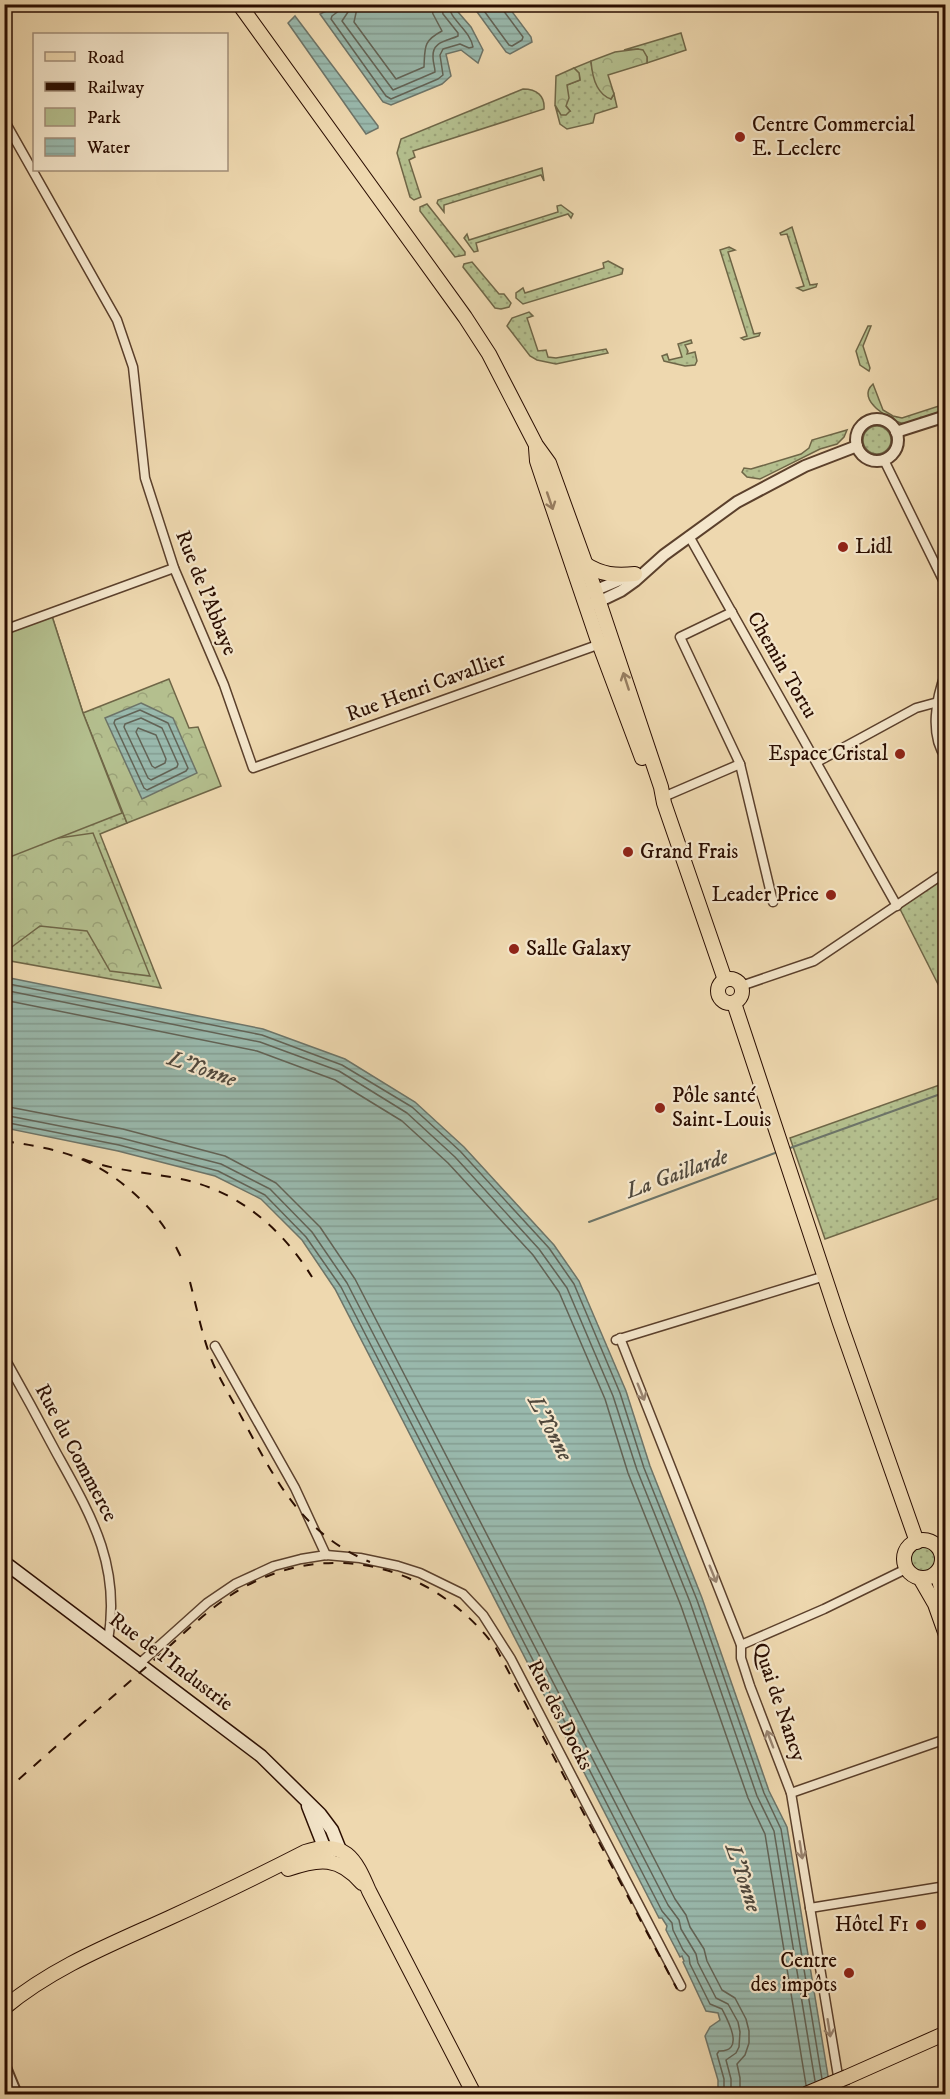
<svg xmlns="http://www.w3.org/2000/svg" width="950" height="2099" font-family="'IM FELL DW Pica',serif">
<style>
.green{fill:url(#green-dots);stroke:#6f6647;stroke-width:1.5}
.forest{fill:url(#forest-crowns);stroke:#6f6647;stroke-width:1.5}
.pitch{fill:#b4bf8e;stroke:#6f6647;stroke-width:1.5}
.water{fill:url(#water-rules);stroke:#6d7468;stroke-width:1.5}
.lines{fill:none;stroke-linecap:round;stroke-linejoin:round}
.shore{stroke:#626356;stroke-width:1.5}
.stream{stroke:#6d7468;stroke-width:2}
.minor-casing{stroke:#5b402c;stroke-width:11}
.tertiary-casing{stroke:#5b402c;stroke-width:14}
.secondary-casing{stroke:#2a0d00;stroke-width:15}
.primary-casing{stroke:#2a0d00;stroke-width:16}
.minor{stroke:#f4e6cb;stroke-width:8}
.tertiary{stroke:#f4e6cb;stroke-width:10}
.secondary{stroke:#f4e6cb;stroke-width:12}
.primary{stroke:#eed8af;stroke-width:14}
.rail{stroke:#2a0d00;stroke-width:2;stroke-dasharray:10 10;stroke-linecap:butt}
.primary-bridge-casing{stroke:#2a0d00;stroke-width:16;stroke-linecap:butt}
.primary-bridge{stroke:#eed8af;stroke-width:14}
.oneway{stroke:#967d60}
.oneway2{stroke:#998470}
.poi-dot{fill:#8f2418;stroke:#f4e6cb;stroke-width:2}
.labels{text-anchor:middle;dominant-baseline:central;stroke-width:4.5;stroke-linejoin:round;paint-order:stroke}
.poi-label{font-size:21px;fill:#2a0d00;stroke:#f4e6cb;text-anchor:start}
.street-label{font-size:21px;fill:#2a0d00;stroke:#f4e6cb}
.water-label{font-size:22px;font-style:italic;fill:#51493d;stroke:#f4e6cb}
</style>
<defs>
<pattern id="green-dots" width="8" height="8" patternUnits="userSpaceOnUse" patternTransform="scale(1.5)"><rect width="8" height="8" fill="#b4bf8e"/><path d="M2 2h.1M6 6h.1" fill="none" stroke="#9ba379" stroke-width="1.8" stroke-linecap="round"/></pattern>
<pattern id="forest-crowns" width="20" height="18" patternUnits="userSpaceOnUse" patternTransform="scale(1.5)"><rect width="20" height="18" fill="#b4bf8e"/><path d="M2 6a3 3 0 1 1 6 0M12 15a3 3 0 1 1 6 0" fill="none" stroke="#9ba379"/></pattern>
<pattern id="water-rules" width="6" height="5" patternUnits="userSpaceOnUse" patternTransform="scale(1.5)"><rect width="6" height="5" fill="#99b9ad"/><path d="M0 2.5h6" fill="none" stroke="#849e93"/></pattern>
</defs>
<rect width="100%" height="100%" fill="#eed8af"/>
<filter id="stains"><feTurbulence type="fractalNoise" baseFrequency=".00333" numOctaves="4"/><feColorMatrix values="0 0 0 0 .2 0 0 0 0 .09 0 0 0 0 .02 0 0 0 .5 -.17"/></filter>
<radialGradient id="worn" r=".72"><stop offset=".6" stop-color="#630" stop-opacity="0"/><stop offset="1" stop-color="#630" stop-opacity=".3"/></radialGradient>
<g class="green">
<polygon points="681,33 686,50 647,63 647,57 638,49 624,50"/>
<path d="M591,61C592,77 601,86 611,99L614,94L617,107L595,114L593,123L567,129L560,124L555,105L558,111H570L566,106L567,85L580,80L579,73L574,68Z"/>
<path d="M523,89C537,89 545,96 544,109L413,151L415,157L409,160L421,197L414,200L410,197L397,153L401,139Z"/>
<polygon points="542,168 544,181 541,175 444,205 444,212 437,203 438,200"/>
<polygon points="427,204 465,252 465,255 455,257 420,211 420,207"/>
<polygon points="561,205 573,214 571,218 568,214 476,243 478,251 474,252 464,238 467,234 469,240 558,212 557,206"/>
<polygon points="792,227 810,285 817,284 816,287 803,291 797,288 804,286 787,234 781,235 780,233"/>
<polygon points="729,247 735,250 728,252 754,334 760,333 759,336 744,340 741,338 747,336 720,250"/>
<polygon points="608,261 623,269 622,274 523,304 516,298 516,293 523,288 525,293 604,268 603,263"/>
<polygon points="472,262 499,294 504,294 511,303 509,307 501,309 495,308 463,267 464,264"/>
<polygon points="529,312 533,316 527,318 538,351 546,350 548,357 556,358 606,349 608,353 556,364 537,360 530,356 507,326 512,318"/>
<polygon points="868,326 871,326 863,346 870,368 869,371 860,365 856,351"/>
<polygon points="691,340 692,343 685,345 688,351 687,354 695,352 697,361 695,365 685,366 664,361 662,356 667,354 669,360 682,357 678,344"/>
<path d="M873,384L883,410L893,416L902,418L945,404V410L904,424C890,420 855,400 873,384Z"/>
<circle cx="877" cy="440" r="14"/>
<polygon points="847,430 844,437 837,444 820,449 760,479 747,477 742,472 744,468 751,469 801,454 809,448 812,440"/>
<polygon points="51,613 83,713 127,823 100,834 161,988 5,960 4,630"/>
<polygon points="945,873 945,998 899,907"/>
<polygon points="945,1083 945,1196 825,1239 790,1138"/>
<circle cx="923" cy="1559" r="13"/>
</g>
<g class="forest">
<path d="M638,49L643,50L647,57V63L608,75L614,94L611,99C596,94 592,75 591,61L615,52Z"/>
<polygon points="574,68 579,73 580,80 567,85 569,98 566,106 570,111 566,115 561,115 555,105 556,76"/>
<polygon points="169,679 189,728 198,727 221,786 127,823 83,713"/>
<polygon points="93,833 150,976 110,971 87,931 40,926 9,949 5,948 4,846"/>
</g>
<polygon class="pitch" points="51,613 83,713 122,813 5,859 4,630"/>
<g class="water">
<polygon points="341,4 452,5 471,27 483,50 478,63 461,50 446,54 451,76 442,84 391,105 383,102 320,14"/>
<polygon points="472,5 507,5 531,37 532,42 510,54 506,52"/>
<polygon points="295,16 378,126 378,128 366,134 288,23"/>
<polygon points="141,703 173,718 197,773 142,799 105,718"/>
<polygon points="5,977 263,1029 345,1059 415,1102 464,1147 554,1245 579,1281 626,1391 650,1466 702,1598 769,1791 787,1827 831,2094 718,2094 718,2080 705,2036 710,2027 720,2020 718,2013 706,2011 683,1962 684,1961 682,1956 680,1957 666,1930 667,1926 662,1918 659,1918 335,1289 302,1240 261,1199 215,1176 118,1151 5,1128"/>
</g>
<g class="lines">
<g class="shore">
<path d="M341,4L340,10L332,16L331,19L386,96L391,99L438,79L443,75L440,55L443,49L460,44L469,48L473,47C470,30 450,20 448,4"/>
<path d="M349,4L348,12L342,21L393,90L435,72C435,67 433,63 433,57C432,41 448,41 458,36V33L443,14L441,4"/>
<path d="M358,4L354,22L396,79L424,67C425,47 423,41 442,31L433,14L431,4"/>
<polyline points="479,4 509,45 512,46 522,40 523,37 503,10 502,4"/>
<polygon points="140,710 168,723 188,768 186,771 147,790 144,788 114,723 115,720"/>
<polygon points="141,718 162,728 178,764 177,767 151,780 148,778 124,727 125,724"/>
<polygon points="138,728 156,735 166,759 165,763 155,768 152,766 136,732"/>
<polyline points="4,983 262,1035 342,1065 412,1107 460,1151 549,1248 574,1284 620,1393 644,1468 697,1600 764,1793 781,1829 822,2079"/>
<polyline points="4,990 260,1042 339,1071 407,1113 455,1157 539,1249 567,1288 613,1396 637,1470 690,1602 757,1796 774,1831 815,2081"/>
<polyline points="4,1000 257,1051 335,1080 402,1121 448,1163 533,1255 559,1292 605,1399 628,1473 681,1606 748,1798 765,1834 806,2085"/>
<polyline points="4,1106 123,1129 225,1156 276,1183 320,1227 355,1279 675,1899 686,1915 690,1927 704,1949 707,1961 722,1990 735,1998 746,2019 749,2031 749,2043 745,2055 737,2064 740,2078 740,2094"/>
<polyline points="4,1115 121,1138 221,1164 270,1189 312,1232 347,1283 668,1905 679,1920 681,1929 696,1954 698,1963 716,1998 728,2004 738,2022 740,2032 739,2047 736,2053 726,2060 731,2079 731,2094"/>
<path d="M4,1122L119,1145L218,1171L265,1195L306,1237L341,1287L662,1911L672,1923L673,1930L683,1950L689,1957L690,1964L710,2004L722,2009C727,2019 746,2052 719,2051L717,2054L724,2079V2094"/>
</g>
<g class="stream">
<polyline points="790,1148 946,1092"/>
<polyline points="589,1222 775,1153"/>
</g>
<defs>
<g id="minor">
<polyline points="4,120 117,320 133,367 145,478 174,568 224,685 253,768 603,643"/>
<polyline points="884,460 946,586"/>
<polyline points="689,536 897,906"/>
<polyline points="732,612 680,637 740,764 773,902"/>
<polyline points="4,630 174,568"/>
<path d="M946,672C936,698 929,735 946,758"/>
<polyline points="817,762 916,708 938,702"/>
<polyline points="661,798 740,764"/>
<polyline points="741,986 814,961 946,872"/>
<polyline points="620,1338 741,1645 741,1658 750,1686 791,1793 841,2094"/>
<polyline points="616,1340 825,1276"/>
<polyline points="215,1346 295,1488 326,1555"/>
<path d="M4,1357C22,1389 40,1422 57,1454C92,1517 121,1566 108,1641"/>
<polyline points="741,1645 824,1609 906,1569"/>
<polyline points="139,1664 207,1603 235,1584 274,1566 301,1559 326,1555 360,1558 398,1566 420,1573 463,1594 483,1615 511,1659 681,1986"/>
<polyline points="791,1793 946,1739"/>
<polyline points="810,1908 940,1887 946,1890"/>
</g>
<g id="tertiary">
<circle cx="877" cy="440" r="21"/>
<polyline points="896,432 946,416"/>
<polyline points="589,593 627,577"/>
<polyline points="594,604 621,591 635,581 664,555 737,502 805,466 857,446"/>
<polyline points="4,2065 16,2094"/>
</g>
<g id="secondary">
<polyline points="4,1562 261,1756 320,1814 332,1830 340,1850"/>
<polyline points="308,1806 328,1857"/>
</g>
<g id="primary">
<polyline points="239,4 465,317 489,354 536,445 549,463 595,590 661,787 664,803 725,980"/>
<polyline points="536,448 537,461 543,479 597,638 642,758"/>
<path d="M585,564C602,575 616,576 635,574"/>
<circle cx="730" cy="991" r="12"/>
<polyline points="734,1003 840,1323 917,1542"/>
<circle cx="923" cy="1559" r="19"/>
<polyline points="937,1573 946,1606"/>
<polyline points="920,1578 935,1604 946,1635"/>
<path d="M288,1869C319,1858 339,1856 362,1883"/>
<path d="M4,2008C53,1967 112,1944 169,1918C215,1897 260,1875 305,1852C345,1839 355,1858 369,1891L474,2094"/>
<polyline points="847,2077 946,2033"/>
</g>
</defs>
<use href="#minor" class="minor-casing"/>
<use href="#tertiary" class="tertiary-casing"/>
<use href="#secondary" class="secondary-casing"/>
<use href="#primary" class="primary-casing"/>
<use href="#minor" class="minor"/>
<use href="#tertiary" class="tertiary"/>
<use href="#secondary" class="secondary"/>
<use href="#primary" class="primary"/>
<g class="rail">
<path d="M4,1141C30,1145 57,1149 81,1159C112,1171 148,1202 166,1230"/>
<path d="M83,1159C116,1171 143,1172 176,1178C236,1189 281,1227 312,1277"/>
<polyline points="176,1247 184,1263"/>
<path d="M190,1282C196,1305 201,1330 209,1353C217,1376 231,1397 242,1418C276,1481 301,1533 370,1562"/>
<path d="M4,1793L18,1780C63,1740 109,1700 154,1660C186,1632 216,1600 254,1582C343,1539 439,1572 496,1648L677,1989"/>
</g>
<defs>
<polyline id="primary-bridge" points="806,2094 847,2077"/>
</defs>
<use href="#primary-bridge" class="primary-bridge-casing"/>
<use href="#primary-bridge" class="primary-bridge"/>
</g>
<defs><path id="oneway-shaft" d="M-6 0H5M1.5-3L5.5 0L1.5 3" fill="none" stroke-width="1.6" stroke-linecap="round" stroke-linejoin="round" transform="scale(1.5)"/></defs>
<g class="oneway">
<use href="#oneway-shaft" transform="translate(550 501) rotate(71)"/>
<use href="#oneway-shaft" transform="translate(626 681) rotate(-108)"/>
</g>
<g class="oneway2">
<use href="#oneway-shaft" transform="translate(641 1392) rotate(68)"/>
<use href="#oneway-shaft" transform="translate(713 1574) rotate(68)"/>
<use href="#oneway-shaft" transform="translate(770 1739) rotate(-111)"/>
<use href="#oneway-shaft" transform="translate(801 1850) rotate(81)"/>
<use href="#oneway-shaft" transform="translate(829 2028) rotate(81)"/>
</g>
<g class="poi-dot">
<circle cx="740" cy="137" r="6"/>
<circle cx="843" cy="547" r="6"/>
<circle cx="900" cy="754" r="6"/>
<circle cx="628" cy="852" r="6"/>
<circle cx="831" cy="895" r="6"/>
<circle cx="514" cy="949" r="6"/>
<circle cx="660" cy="1108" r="6"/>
<circle cx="921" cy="1925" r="6"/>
<circle cx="849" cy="1973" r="6"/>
</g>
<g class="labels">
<g class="poi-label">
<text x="752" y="125">Centre Commercial<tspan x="752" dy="24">E. Leclerc</tspan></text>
<text x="855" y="547">Lidl</text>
<text x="888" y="754" text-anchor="end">Espace Cristal</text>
<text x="640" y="852">Grand Frais</text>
<text x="819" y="895" text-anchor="end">Leader Price</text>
<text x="526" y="949">Salle Galaxy</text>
<text x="672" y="1096">Pôle santé<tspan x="672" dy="24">Saint-Louis</tspan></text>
<text x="909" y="1925" text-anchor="end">Hôtel F1</text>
<text x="837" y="1961" text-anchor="end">Centre<tspan x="837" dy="24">des impôts</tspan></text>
</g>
<g class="street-label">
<text transform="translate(206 593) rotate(68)">Rue de l'Abbaye</text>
<text transform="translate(782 665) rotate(60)">Chemin Tortu</text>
<text transform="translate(426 687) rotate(-20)">Rue Henri Cavallier</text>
<text transform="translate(76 1453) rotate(62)">Rue du Commerce</text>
<text transform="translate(171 1662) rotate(37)">Rue de l'Industrie</text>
<text transform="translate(779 1702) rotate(71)">Quai de Nancy</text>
<text transform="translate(560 1715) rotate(63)">Rue des Docks</text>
</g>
<g class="water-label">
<text transform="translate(202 1069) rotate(19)">L'Yonne</text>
<text transform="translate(677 1174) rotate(-20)">La Gaillarde</text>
<text transform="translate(550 1428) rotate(62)">L'Yonne</text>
<text transform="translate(743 1878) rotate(71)">L'Yonne</text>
</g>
</g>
<rect width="950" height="2099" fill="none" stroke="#eed8af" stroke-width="24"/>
<rect x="6" y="6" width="938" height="2087" fill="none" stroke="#2a0d00" stroke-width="3"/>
<rect x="12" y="12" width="926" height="2075" fill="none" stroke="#2a0d00" stroke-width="1.5"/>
<rect x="33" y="33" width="195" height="138" fill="#f4e6cb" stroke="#a38f7a" stroke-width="1.5"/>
<rect x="45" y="52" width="30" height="9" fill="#eed8af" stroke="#a38f7a" stroke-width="1.5"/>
<text x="87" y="63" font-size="18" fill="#2a0d00">Road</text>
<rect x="45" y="82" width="30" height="9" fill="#2a0d00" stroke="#a38f7a" stroke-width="1.5"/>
<text x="87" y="93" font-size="18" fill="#2a0d00">Railway</text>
<rect x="45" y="108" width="30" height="18" fill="#b4bf8e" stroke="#a38f7a" stroke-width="1.5"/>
<text x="87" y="123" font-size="18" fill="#2a0d00">Park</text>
<rect x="45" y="138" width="30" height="18" fill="url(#water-rules)" stroke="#a38f7a" stroke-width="1.5"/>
<text x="87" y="153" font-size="18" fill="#2a0d00">Water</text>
<rect width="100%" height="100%" filter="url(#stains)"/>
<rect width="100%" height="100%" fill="url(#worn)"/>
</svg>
